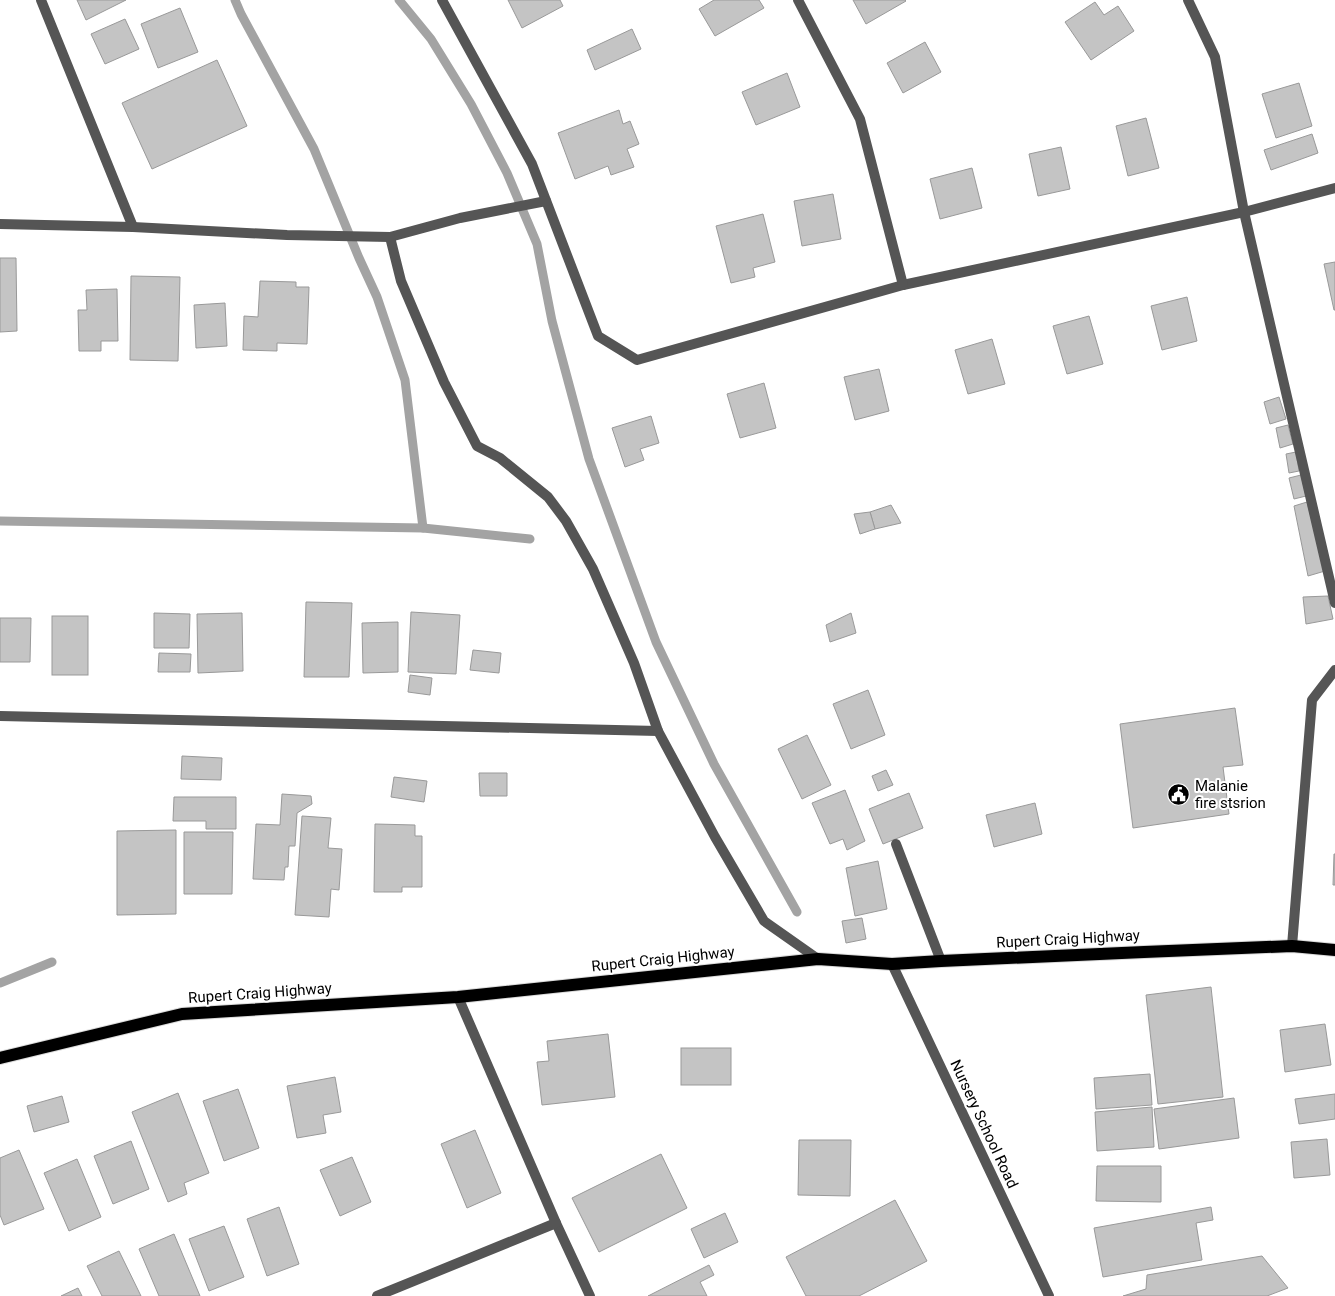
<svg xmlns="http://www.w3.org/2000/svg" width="1335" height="1296" font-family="Roboto,sans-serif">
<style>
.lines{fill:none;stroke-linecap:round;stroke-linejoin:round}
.stream{stroke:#a3a3a3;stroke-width:9}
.building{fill:#c4c4c4;stroke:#999}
.primary-casing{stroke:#dbdbdb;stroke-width:14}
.lane{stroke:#555;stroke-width:10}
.street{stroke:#555;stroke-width:10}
.primary{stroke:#000;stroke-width:12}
.labels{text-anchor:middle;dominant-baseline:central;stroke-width:4;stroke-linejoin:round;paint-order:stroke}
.poi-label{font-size:15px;fill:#000;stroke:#fff;text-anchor:start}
.street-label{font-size:15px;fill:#000;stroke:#fff}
</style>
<rect width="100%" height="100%" fill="#fff"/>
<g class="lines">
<g class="stream">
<polyline points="235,0 241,14 314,149 359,258 377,297 405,380 423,528"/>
<polyline points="399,0 431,39 471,104 507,173 537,244 552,321 589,459 656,642 714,764 797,912"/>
<polyline points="0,521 423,528 530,539"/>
<polyline points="0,983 52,962"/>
</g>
</g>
<g class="building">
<polygon points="77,0 126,0 86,20"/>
<polygon points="508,0 560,0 563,6 522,28"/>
<polygon points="714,0 759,0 764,8 715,36 699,9"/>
<polygon points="853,0 905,0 906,1 866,24"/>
<polygon points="1095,2 1104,15 1118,6 1134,31 1091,60 1065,22"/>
<polygon points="180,8 198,52 158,68 141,24"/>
<polygon points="125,19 139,49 105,64 91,34"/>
<polygon points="632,29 641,49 595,70 587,50"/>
<polygon points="925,42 941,72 903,93 887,63"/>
<polygon points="217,60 247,126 152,169 122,103"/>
<polygon points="787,73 800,107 756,125 742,92"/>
<polygon points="1299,83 1312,126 1276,138 1262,94"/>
<polygon points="619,110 623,124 630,121 639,144 627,149 634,167 611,175 608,166 575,179 558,133"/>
<polygon points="1146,118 1159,168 1128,176 1116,126"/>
<polygon points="1312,134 1318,153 1271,170 1264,150"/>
<polygon points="1061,147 1070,189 1038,196 1029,154"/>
<polygon points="972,168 982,208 940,219 930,179"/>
<polygon points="833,194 841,239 802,246 794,201"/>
<polygon points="763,214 775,262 753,268 755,277 731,283 716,226"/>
<polygon points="0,258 16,258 17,331 0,332"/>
<polygon points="1335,262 1335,310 1334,310 1324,264"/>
<polygon points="131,276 180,277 178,361 130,360"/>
<polygon points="260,281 296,282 296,287 309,287 307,344 277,343 277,351 243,350 244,316 258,317"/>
<polygon points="117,289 118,341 101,341 101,351 79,351 78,310 87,310 86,290"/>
<polygon points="1187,297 1197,341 1162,350 1151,306"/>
<polygon points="225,303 227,346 196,348 194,305"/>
<polygon points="1089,316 1103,364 1067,374 1053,326"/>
<polygon points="992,339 1005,384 968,394 955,350"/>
<polygon points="879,369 889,411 855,420 844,377"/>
<polygon points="764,383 776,428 740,438 727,394"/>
<polygon points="1279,397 1286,419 1270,424 1264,402"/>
<polygon points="651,416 659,443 640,449 644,460 625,467 612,428"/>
<polygon points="1288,425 1293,444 1280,448 1276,428"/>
<polygon points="1296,452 1299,471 1289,473 1286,454"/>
<polygon points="1301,475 1306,496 1294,499 1289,478"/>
<polygon points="1307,502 1325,571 1308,576 1294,506"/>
<polygon points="891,505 901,523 875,529 870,512"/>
<polygon points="870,512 875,529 860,534 854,514"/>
<polygon points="1328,596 1333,619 1306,624 1303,597"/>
<polygon points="306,602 352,603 349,677 304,677"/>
<polygon points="411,612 460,615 456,674 408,672"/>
<polygon points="154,613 190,614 189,648 154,648"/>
<polygon points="242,613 243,671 198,673 197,614"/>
<polygon points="851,613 856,633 830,642 826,625"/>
<rect x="52" y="616" width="36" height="59"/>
<polygon points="0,618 31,618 30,662 0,662"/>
<polygon points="398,622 398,672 363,673 362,623"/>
<polygon points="473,650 501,653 499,673 470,670"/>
<polygon points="159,653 191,654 190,672 158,672"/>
<polygon points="410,675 432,678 430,695 408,692"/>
<polygon points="868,690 885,735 851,749 833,704"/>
<polygon points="1235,708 1243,765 1223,767 1229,814 1133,828 1120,724"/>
<polygon points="807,735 831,785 802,799 778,749"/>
<polygon points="182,756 222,758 221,780 181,779"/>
<polygon points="886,770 893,785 878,791 872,776"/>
<polygon points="479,773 507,773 507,796 480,796"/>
<polygon points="394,777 427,781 424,802 391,797"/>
<polygon points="845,790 865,841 847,850 843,839 830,844 812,803"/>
<polygon points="909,793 923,828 883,844 869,809"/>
<polygon points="282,794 311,796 312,804 297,813 295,846 289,846 288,867 285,867 284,880 253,879 256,824 280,825"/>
<polygon points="174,797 236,797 236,829 206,829 206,821 173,821"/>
<polygon points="1035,803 1042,834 994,847 986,815"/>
<polygon points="302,816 331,818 328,848 342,849 339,890 331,889 329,917 295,915"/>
<polygon points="375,824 415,825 415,836 422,836 422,887 402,887 402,892 374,892"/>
<polygon points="176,830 176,914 117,915 117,831"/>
<polygon points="184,832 233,832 232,894 184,894"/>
<polygon points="1334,854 1335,854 1335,885 1333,885"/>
<polygon points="878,861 887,909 855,916 846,868"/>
<polygon points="862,918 866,939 846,943 842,921"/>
<polygon points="1211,987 1223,1097 1158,1104 1146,995"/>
<polygon points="1325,1024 1331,1065 1285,1072 1280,1030"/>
<polygon points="608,1034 615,1097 542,1105 537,1062 549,1061 547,1041"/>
<rect x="681" y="1048" width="50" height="37"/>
<polygon points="1150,1074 1152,1105 1096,1109 1094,1078"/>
<polygon points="335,1077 341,1112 323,1115 326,1133 297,1138 287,1086"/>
<polygon points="238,1089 259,1148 224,1161 203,1101"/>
<polygon points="178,1093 209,1173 184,1183 187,1194 168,1202 132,1112"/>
<polygon points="1335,1094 1335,1119 1299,1124 1295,1099"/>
<polygon points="62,1096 69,1122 34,1132 27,1106"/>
<polygon points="1234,1098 1239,1138 1159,1149 1154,1109"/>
<polygon points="1152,1107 1154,1147 1097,1151 1095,1112"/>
<polygon points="475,1130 501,1193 467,1208 441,1144"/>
<polygon points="1327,1139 1330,1175 1294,1178 1291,1142"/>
<polygon points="799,1140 851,1140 850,1196 798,1195"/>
<polygon points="131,1141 149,1189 113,1204 94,1156"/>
<polygon points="19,1150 44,1209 4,1225 0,1215 0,1158"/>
<polygon points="661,1154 687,1208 599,1252 572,1198"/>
<polygon points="352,1157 371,1202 340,1216 320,1170"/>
<polygon points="77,1159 101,1217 69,1231 44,1173"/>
<polygon points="1097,1166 1161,1166 1161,1202 1096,1201"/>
<polygon points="895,1200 927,1261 859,1296 806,1296 786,1257"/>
<polygon points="279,1207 299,1264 267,1276 247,1219"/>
<polygon points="1211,1207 1213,1220 1196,1223 1202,1260 1103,1277 1094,1228"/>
<polygon points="725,1213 738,1242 704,1258 691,1229"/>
<polygon points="224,1226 244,1277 209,1291 189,1239"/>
<polygon points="174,1234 200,1296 159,1296 139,1249"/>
<polygon points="119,1251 141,1296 102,1296 87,1266"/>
<polygon points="1262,1256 1288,1288 1267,1296 1123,1296 1146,1289 1147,1275"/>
<polygon points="709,1265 714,1275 700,1282 707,1296 648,1296"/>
<polygon points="78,1288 82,1296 61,1296"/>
</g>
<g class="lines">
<defs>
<polyline id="primary" points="0,1058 182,1014 458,997 818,959 892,964 941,961 1144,952 1292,946 1335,950"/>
</defs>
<use href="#primary" class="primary-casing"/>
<polyline class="lane" points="896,844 941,961"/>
<g class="street">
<polyline points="41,0 133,227"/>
<polyline points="442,0 532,164 598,336 637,360 903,285 1244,212 1335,188"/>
<polyline points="798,0 860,119 903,285"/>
<polyline points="1188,0 1215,57 1244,212 1335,603"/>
<polyline points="0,224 133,227 287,235 390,237 460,218 546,201"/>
<polyline points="390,237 401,281 444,382 477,446 500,458 548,497 566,521 593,569 634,663 658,731 715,837 764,921 818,959"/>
<polyline points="0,716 658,731"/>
<polyline points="1292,946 1312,700 1335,670"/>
<polyline points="892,964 1049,1296"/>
<polyline points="458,997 556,1223 590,1296"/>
<polyline points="377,1296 556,1223"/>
</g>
<use href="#primary" class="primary"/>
</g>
<defs>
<symbol id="civic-disc" viewBox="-11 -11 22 22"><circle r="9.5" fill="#000" stroke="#fff"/><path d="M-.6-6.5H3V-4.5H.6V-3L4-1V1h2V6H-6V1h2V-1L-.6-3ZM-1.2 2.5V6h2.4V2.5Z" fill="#fff"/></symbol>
</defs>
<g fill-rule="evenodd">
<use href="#civic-disc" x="1166" y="782" width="25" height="25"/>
</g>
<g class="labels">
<g class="poi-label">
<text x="1195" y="786">Malanie<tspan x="1195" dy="17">fire stsrion</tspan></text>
</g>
<g class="street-label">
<text transform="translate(1068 939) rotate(-3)">Rupert Craig Highway</text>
<text transform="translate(663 959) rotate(-6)">Rupert Craig Highway</text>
<text transform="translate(260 993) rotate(-4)">Rupert Craig Highway</text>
<text transform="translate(984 1124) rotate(65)">Nursery School Road</text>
</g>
</g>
</svg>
